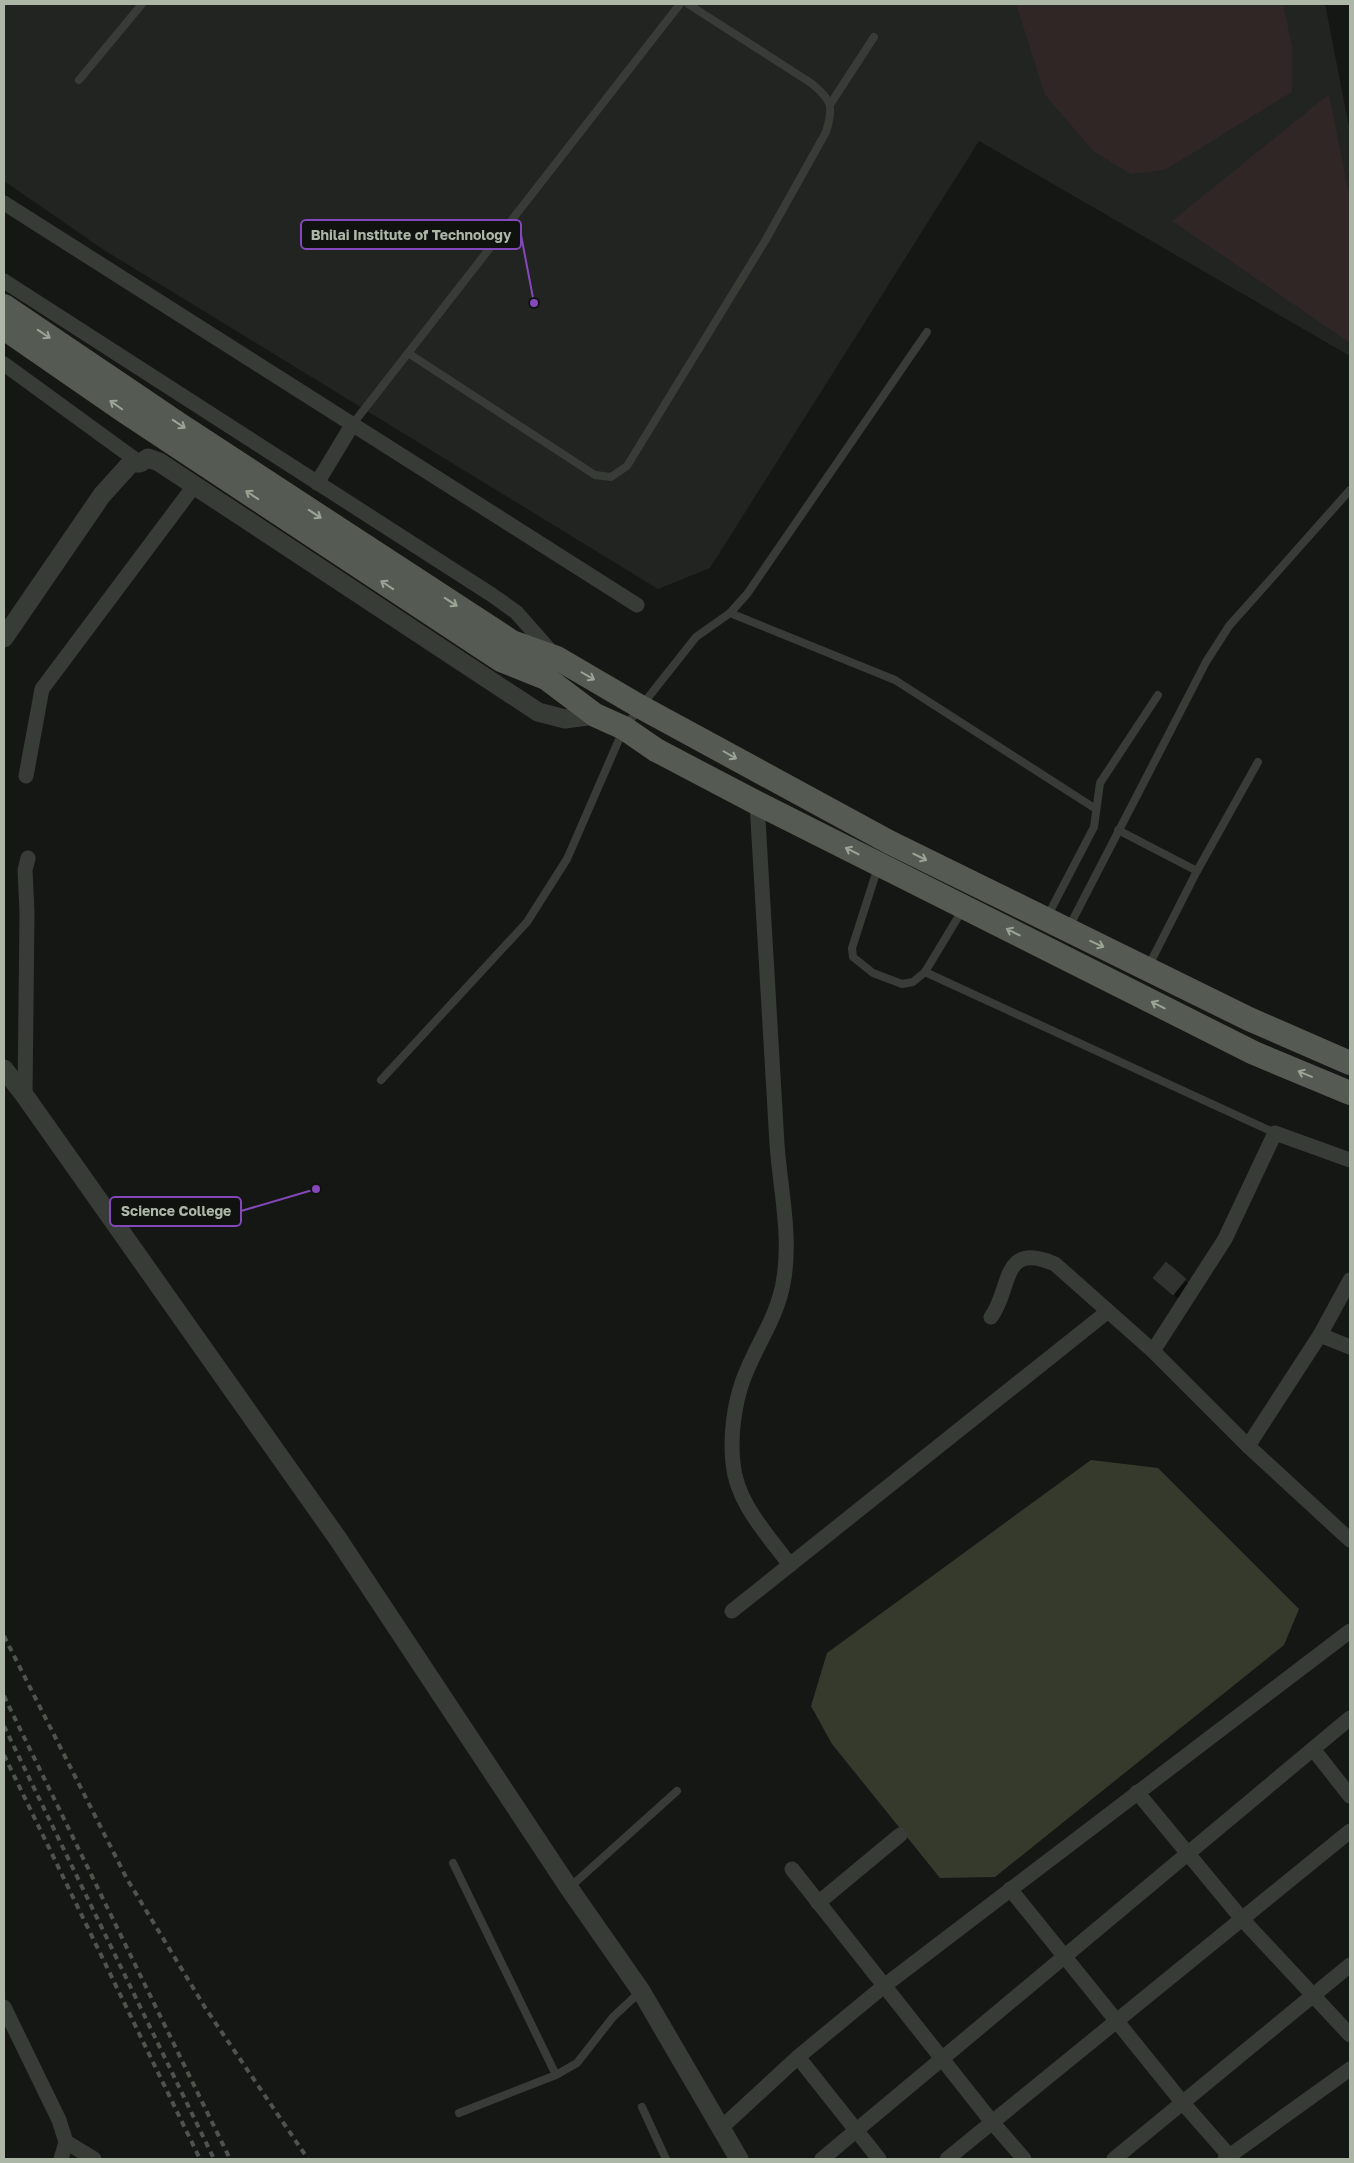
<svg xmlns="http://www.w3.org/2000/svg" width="1354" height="2163" font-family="'Golos Text',sans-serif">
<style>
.built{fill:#212421}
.green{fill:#2f2625}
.water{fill:#353a2c}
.shadow{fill:#0007}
.building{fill:#303330;stroke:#2f332f}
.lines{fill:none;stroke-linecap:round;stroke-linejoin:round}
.service{stroke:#383c36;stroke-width:8}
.minor{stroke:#383c36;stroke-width:15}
.tertiary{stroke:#383c36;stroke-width:19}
.primary{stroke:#555b52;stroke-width:24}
.rail{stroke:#4e534b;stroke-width:4;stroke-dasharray:6 5;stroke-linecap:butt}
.oneway{stroke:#9ba596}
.leader{fill:none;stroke:#8548ba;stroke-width:2}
.callout-dot{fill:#8548ba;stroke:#101210;stroke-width:2}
.callout{fill:#101210;stroke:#8548ba;stroke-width:2}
.callout-label{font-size:14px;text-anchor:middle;font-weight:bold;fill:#adb7a7}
</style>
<rect width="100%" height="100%" fill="#151715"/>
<polygon class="built" points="4,4 1325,4 1350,132 1350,356 979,141 710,568 658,589 104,250 4,181"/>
<g class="green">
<polygon points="1016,4 1283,4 1292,46 1292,92 1165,170 1131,174 1094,152 1045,95"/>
<polygon points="1329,94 1350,199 1350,343 1172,221"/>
</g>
<polygon class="water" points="1091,1460 1158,1468 1299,1609 1284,1645 995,1877 940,1878 832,1744 811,1706 827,1653"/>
<polygon class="shadow" points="1166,1264 1193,1288 1181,1301 1162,1285"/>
<polygon class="building" points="1166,1262 1186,1279 1173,1295 1153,1278"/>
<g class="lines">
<g class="service">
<polyline points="79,80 142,4"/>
<polyline points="831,103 874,37"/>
<path d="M408,353L595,475L611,477L627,466L765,241L826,132C834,106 832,100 811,83L688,4"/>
<polyline points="352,425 680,4"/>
<polyline points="730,613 895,680 1096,809"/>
<polyline points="1118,830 1197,871"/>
<polyline points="878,867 852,948 853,957 873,973 902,984 913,982 925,972 963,909"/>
<polyline points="1047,917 1094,827 1100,783 1158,695"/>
<polyline points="1069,927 1206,662 1229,626 1350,490"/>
<polyline points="1148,967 1197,871 1258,762"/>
<polyline points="925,972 1275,1133"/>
<polyline points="381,1080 527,922 567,859 624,728 696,637 730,613 747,594 927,332"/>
<polyline points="453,1863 556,2075"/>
<polyline points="569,1888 677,1791"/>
<polyline points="642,2107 666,2159"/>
<polyline points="459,2113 556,2075 577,2063 613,2017 641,1991"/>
</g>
<g class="minor">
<polyline points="4,203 637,605"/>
<polyline points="4,281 492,595 516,612 554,655"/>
<polyline points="4,364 140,463"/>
<polyline points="317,483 352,425"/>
<polyline points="26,776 42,689 194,486"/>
<path d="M757,803C763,917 771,1030 777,1144C780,1188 791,1233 784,1278C778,1318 756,1344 743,1380C734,1405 730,1437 733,1463C736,1502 767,1534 790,1565"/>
<polyline points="25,1096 27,912 25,870 28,858"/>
<path d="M991,1317C1012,1290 1000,1240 1055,1264L1153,1351L1248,1446L1350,1540"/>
<polyline points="1320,1335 1350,1347"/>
<polyline points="1153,1351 1225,1239 1275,1133 1350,1160"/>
<polyline points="1248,1446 1320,1335 1350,1280"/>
<polyline points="732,1611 1107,1312"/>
<polyline points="1313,1749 1350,1796"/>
<polyline points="1137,1792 1242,1919 1350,2035"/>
<polyline points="792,1869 992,2122 1024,2159"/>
<polyline points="1010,1889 1182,2102 1232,2159"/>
<polyline points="818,1903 900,1835"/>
<polyline points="4,2007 59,2120 66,2142 61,2159"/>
<polyline points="798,2057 879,2159"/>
<polyline points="721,2128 798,2057 884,1986 1350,1631"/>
<polyline points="66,2142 94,2159"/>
<polyline points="822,2159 1350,1718"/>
<polyline points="947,2159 1350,1831"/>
<polyline points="1114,2159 1350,1965"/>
<polyline points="1225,2159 1350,2069"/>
</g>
<g class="tertiary">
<polyline points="4,638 102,495 131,463 140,463 148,458 159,462 538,712 565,719 595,715"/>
<polyline points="4,1069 25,1096 338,1539 569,1888 641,1991 739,2159"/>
</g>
<g class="primary">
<polyline points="4,306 180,425 512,642 557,658 639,706 889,842 1249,1019 1350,1063"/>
<polyline points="4,328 124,411 501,660 546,678 595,715 624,728 656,750 757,803 1254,1053 1350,1093"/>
</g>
<g class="rail">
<polyline points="4,1636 127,1879 206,2009 308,2159"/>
<polyline points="4,1696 230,2159"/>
<polyline points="4,1726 214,2159"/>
<polyline points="4,1755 200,2159"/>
</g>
</g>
<defs><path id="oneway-shaft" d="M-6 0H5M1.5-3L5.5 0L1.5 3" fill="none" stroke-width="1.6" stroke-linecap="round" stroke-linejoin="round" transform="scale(1.25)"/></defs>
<g class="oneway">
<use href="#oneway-shaft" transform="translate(44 334) rotate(34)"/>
<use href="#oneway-shaft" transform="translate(116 405) rotate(-145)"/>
<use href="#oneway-shaft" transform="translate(179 424) rotate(34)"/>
<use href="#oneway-shaft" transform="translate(252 495) rotate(-146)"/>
<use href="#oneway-shaft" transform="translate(315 514) rotate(33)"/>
<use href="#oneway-shaft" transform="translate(387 585) rotate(-146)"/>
<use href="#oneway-shaft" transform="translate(451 602) rotate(33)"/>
<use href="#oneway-shaft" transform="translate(588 676) rotate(30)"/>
<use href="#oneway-shaft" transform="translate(730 755) rotate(30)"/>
<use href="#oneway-shaft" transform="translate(852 851) rotate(-153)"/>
<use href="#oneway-shaft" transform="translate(920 857) rotate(26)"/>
<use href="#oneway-shaft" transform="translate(1013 932) rotate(-153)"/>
<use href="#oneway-shaft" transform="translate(1097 944) rotate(24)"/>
<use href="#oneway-shaft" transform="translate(1158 1005) rotate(-153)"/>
<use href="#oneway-shaft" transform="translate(1305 1074) rotate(-157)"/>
</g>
<path class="leader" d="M534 303L521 235M316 1189L241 1211"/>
<g class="callout-dot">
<circle cx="534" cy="303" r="5"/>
<circle cx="316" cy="1189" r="5"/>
</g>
<g class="callout">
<rect x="301" y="220" width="220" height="29" rx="5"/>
<rect x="110" y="1197" width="131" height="29" rx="5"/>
</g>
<g class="callout-label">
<text x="411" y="240">Bhilai Institute of Technology</text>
<text x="176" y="1216">Science College</text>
</g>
<rect width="1354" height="2163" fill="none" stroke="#adb7a7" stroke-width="10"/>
</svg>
